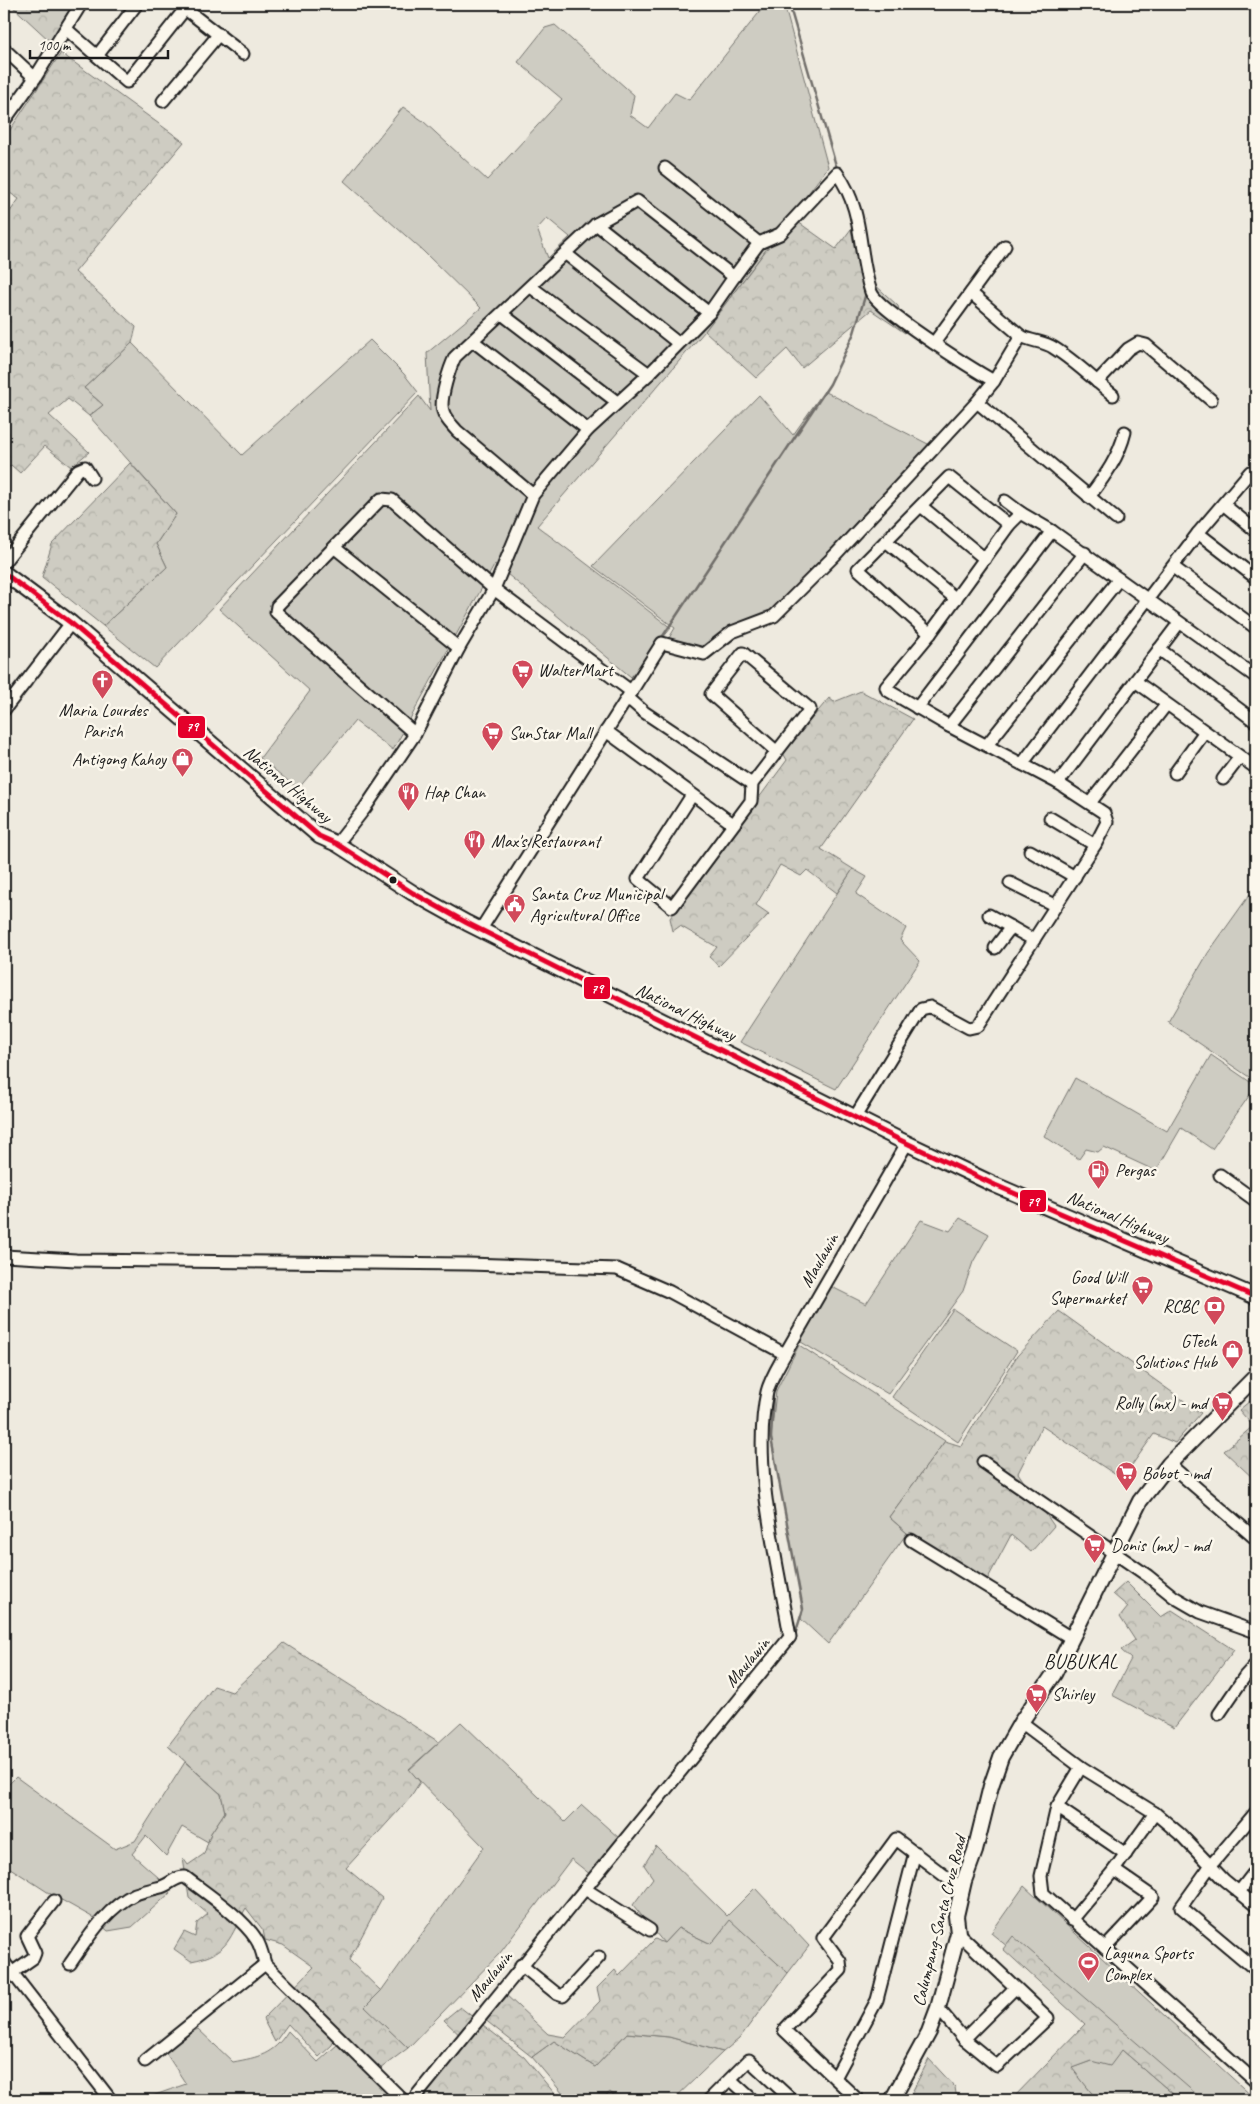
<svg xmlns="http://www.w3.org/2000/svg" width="1260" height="2104" font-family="Caveat,sans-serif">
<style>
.green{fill:#ceccc2;stroke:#75746f;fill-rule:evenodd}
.forest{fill:url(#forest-crowns);stroke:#75746f}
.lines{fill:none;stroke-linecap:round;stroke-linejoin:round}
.stream{stroke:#6f6d69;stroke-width:2.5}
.minor-casing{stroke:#1c1c1c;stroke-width:15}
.major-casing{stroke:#1c1c1c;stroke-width:18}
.minor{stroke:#fbf7ec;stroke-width:11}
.major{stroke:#fbf7ec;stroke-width:14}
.bus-1-casing{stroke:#fbf7ec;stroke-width:9}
.bus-1{stroke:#e4002b;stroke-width:5}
.bus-dot{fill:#1c1c1c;stroke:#fbf7ec;stroke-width:2}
.labels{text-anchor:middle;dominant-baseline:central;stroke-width:5;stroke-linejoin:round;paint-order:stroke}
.poi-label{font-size:18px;fill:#1c1c1c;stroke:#fbf7ec;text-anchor:start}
.street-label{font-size:18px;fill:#1c1c1c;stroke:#fbf7ec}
.quarter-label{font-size:20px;letter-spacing:1px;fill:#1c1c1c;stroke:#fbf7ec}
.line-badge{stroke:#fbf7ec;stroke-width:2}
.badge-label{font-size:14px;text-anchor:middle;font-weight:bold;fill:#fff}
</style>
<defs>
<pattern id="forest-crowns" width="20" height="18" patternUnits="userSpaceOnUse" patternTransform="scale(1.25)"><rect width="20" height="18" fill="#ceccc2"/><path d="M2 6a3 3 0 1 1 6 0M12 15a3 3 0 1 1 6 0" fill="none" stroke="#b0afa6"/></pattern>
</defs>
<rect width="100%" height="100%" fill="#eeeadf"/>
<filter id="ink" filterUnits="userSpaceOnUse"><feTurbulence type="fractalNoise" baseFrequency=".02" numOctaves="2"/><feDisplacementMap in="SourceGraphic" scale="10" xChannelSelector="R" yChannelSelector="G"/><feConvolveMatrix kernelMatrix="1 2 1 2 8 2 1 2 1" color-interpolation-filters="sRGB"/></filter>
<g filter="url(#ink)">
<g class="green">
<path d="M766,4H784L828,167L705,331L537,526L671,628L631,677L495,564L393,750L355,721L298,789L260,758L310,691L219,609L419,396L430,411L427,353L481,308L423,251L344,181L403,107L423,121L487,180L562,99L518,62L545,28L555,25L634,95L630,115L648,128L675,93L689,100ZM547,218L570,237L548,258L537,229Z"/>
<polygon points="370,340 404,374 418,392 155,668 103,626 167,567 156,544 176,514 89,416 103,405 84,388 132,343 242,455"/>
<polygon points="824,391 930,445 771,612 702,647 669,638 675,628 593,566 759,395 793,435"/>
<polygon points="853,869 867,877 856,894 906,928 900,940 920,961 836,1089 740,1042"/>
<polygon points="1250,894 1256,901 1255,1081 1168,1022 1208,953"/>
<polygon points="1211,1055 1256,1086 1212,1149 1181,1128 1156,1171 1104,1147 1098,1152 1086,1149 1079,1159 1044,1136 1075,1078 1167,1131"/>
<polygon points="960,1218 989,1234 973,1262 963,1291 888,1394 796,1339 830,1286 866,1304 921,1220 950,1231"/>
<polygon points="953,1309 1017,1351 958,1442 892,1397"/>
<polygon points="799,1345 945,1441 889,1517 907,1533 828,1644 801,1619 803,1609 771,1438 776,1391"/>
<polygon points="461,1722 565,1822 582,1805 619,1838 591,1875 571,1859 500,1953 408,2048 364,2007 381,1991 484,1847 409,1770"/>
<polygon points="185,1762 221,1794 225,1812 211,1833 208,1842 182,1827 166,1856 146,1836 132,1854 159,1878 170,1893 132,1927 108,1931 92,1917 49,1893 4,1864 4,1789 16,1777 115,1849 135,1841"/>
<polygon points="656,1846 727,1916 755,1888 809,1946 788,1973 730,1921 711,1944 678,1928 664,1943 633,1905 653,1878 644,1865"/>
<polygon points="1024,1886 1256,2100 1193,2100 991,1933"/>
<path d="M198,2029L233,2062C259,2057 273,2055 288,2031L318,2062L338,2044L395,2100H141L186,2084L162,2047Z"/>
<polygon points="627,2033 669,2037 723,2052 673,2100 619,2100 610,2092 601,2100 568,2100 532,2057 554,2041 595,2067"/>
<polygon points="1122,2050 1180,2100 1089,2100 1094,2096 1071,2068"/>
</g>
<g class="forest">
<polygon points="10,4 73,4 50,41"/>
<polygon points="61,53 184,142 75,272 136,327 132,343 84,388 103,405 89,416 68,399 49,415 89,452 71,467 45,446 20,473 11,465 4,473 4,220 19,199 4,189 4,139"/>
<polygon points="791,217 836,249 851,229 859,270 898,306 905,333 871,310 802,368 787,349 756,378 705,331"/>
<polygon points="130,463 176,514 156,544 167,567 103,626 42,577 52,544"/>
<polygon points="861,691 913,719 821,849 853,869 837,893 807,870 801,876 780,865 756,905 769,914 719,966 709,957 717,947 680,926 673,931 670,918 787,760 783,753 829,698 834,702"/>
<polygon points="1059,1311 1201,1413 1175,1443 1154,1434 1122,1479 1042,1426 1018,1473 1054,1526 1031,1552 1011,1535 987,1580 907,1533 889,1517 945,1441 961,1446 1017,1356"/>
<polygon points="1256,1396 1256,1481 1224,1451 1253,1426 1239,1410"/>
<polygon points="1126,1582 1161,1617 1172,1610 1234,1650 1174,1728 1112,1695 1131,1659 1121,1650 1135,1640 1120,1617 1128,1607 1113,1594"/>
<path d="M284,1643L439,1742L409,1769L420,1782L409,1799L346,1868L382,1898L349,1960L381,1991L365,2007L408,2048L380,2069L339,2028L332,2045L319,2057L288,2024L275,2042L263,2019L314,1967L283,1945L265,1940L263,1930L246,1908C229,1937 230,1954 191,1961L174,1949L184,1932L195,1937L197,1923L208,1914L189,1898L183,1858L188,1865L204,1854L211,1833L225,1812L221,1794L168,1746L214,1686L232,1692Z"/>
<polygon points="730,1920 788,1973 739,2039 723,2052 669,2037 627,2033 595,2067 554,2041 532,2057 484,2019 505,1994 548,2034 565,2037 600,2001 597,1988 615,1970 619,1976 655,1939 664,1943 678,1928 711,1944"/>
<polygon points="1013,1936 1203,2100 1180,2100 1122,2050 1110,2066 1091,2061 1072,2068 1094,2096 1089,2100 1011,2100 1085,2024 1003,1949"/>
<polygon points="460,2007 524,2057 560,2100 422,2100 467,2042 444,2020"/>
<polygon points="929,2059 955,2087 957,2100 908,2100"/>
</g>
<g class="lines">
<g class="stream">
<polyline points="789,4 837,169"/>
<polyline points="661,639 830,384 854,333 866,293"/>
<polyline points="893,1179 910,1149"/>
<polyline points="785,1365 773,1392 771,1438 803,1609 794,1638"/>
<polyline points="744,1703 789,1647"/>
<polyline points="611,1865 698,1759"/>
<polyline points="420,2100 427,2092"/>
</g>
<defs>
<g id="minor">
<polyline points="179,4 243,54"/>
<polyline points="66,29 127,82 185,9"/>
<polyline points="4,49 35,78"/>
<polyline points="97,56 137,4"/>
<polyline points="163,101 219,34"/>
<polyline points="4,121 35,78 81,4"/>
<polyline points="665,168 759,243"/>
<polyline points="596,224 709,313"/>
<polyline points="566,254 678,343"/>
<path d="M734,277L759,243L780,234L837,173C865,212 857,251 871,292C877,309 974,370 994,381"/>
<polyline points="531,287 649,374"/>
<polyline points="971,293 1021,336"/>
<polyline points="502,314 617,402"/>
<polyline points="473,341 588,430"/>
<polyline points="934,343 1005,246"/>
<polyline points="1097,382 1128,349 1138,343 1146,345 1211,400"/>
<path d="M977,402L994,381L1021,336C1032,342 1044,341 1054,348C1075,361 1094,380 1113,395"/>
<path d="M1089,497C1105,476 1119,457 1125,432"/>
<polyline points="1005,501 1021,513"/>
<polyline points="1223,504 1256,531"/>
<polyline points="921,506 985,559"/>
<polyline points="1198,533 1256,578"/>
<polyline points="887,542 956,599"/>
<polyline points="335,548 459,648"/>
<polyline points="4,562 78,470 85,467 92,478"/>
<polyline points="1173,567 1256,628"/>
<polyline points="930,634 858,569 949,477 1009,525"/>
<polyline points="1159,649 1256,722"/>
<polyline points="1135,681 1256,768"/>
<polyline points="628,698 644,712 752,784"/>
<polyline points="917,708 1052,531"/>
<polyline points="4,710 71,623"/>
<polyline points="949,726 1085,553"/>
<polyline points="606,731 733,824"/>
<polyline points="415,734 276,612 277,606 381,499 392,500 494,589 632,692"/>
<polyline points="987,745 1119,579"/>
<polyline points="1022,764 1198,533 1250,472 1256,477"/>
<polyline points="1175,773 1204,733"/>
<polyline points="1223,779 1239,758"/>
<polyline points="1058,783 1179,623"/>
<polyline points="692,795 638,879 672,907 751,801 752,784 810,709 743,653 711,694 777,752"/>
<polyline points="1090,803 1166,705"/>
<polyline points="1050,818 1095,845"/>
<path d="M337,844L365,808L415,734L459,648L494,589L533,495L588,430L649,374L709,313L734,277L637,201L596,224L455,357C450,367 439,400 443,411C445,419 452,425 457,431L533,495"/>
<polyline points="1030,851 1075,877"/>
<polyline points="1010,883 1056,906"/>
<polyline points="989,915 1034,940"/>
<polyline points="481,929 662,643 704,654 732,632 774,616 836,554 977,402 1116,519"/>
<polyline points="995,948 1011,927"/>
<polyline points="855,1117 921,1009 930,1007 969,1028 978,1026 1095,845 1107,822 1104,813 1058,783 949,726 887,690 886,687 930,634 1009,525 1021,513 1052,531 1256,677"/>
<polyline points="1220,1175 1256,1201"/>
<polyline points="4,1256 76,1260 468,1264 617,1269 670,1292 785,1354"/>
<polyline points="983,1462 1148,1576 1174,1597 1200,1612 1256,1632"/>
<polyline points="1169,1464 1256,1539"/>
<polyline points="911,1540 1071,1638"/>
<polyline points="1219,1714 1245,1676 1256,1664"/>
<polyline points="1021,1722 1081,1767 1155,1813 1181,1835 1224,1880 1256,1906"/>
<polyline points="1081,1767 1057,1807 1041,1876 1043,1893 1256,2082"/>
<polyline points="1057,1807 1126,1854"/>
<polyline points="1256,1812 1211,1865 1181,1907 1256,1970"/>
<polyline points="585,1889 650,1930"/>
<polyline points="1239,1892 1256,1870"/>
<polyline points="1072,1920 1114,1870 1155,1813"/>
<polyline points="1105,1948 1153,1897 1114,1870"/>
<polyline points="4,1962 111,2100"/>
<path d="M70,1964C88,1938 106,1908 135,1894C144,1891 153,1889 161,1887C171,1884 176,1876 185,1877C206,1893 242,1917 256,1939C261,1946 263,1956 265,1964"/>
<polyline points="521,1965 557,1994 563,1996 599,1957"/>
<polyline points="13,1972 33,1958 35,1953 27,1936 54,1901"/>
<polyline points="938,2008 964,2039 997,2066 1048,2018 958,1933"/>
<polyline points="964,2039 1014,1989"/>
<polyline points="145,2061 265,1964 403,2100"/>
<polyline points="835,2078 877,2000 915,1852"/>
<polyline points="731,2080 753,2100"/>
<path d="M413,2100L790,1637C778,1563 751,1464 767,1392C770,1379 779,1365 785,1354L907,1143"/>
<polyline points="709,2100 749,2060 792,2100"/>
<polyline points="858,2100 784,2030 841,1970 840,1961 823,1938 896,1839 962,1889"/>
</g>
<g id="major">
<polyline points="4,573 71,623 319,836 337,844 413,893 467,923 898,1139 995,1185 1256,1297"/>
<polyline points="892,2100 929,2032 938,2008 958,1933 956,1916 964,1881 975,1851 991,1786 1001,1757 1021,1722 1054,1674 1140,1501 1169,1464 1256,1376"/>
</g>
</defs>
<use href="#minor" class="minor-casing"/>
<use href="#major" class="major-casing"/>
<use href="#minor" class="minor"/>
<use href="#major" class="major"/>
<defs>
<polyline id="bus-1" points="4,573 71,623 319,836 337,844 413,893 467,923 898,1139 995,1185 1256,1297"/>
</defs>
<use href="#bus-1" class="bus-1-casing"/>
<use href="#bus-1" class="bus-1"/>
</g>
</g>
<defs>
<symbol id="supermarket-pin" viewBox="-11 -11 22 30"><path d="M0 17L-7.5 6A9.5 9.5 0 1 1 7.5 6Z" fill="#d1495b" stroke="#fbf7ec"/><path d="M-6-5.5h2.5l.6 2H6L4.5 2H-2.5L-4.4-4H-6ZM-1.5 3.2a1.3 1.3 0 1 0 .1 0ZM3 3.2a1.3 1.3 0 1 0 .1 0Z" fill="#fff"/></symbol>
<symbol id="church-pin" viewBox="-11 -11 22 30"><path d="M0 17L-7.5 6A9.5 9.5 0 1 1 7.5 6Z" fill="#d1495b" stroke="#fbf7ec"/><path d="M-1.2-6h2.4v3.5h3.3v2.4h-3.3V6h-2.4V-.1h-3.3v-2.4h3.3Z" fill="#fff"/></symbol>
<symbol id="shop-pin" viewBox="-11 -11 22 30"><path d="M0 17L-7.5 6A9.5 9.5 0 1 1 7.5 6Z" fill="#d1495b" stroke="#fbf7ec"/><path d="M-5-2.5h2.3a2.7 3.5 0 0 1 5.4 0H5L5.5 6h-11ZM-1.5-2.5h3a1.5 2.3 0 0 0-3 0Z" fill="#fff"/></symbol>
<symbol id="restaurant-pin" viewBox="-11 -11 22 30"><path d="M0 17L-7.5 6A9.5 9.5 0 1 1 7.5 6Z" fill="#d1495b" stroke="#fbf7ec"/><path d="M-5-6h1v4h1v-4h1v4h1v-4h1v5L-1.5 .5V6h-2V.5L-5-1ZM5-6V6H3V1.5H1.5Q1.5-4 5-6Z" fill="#fff"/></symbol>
<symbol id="civic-pin" viewBox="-11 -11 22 30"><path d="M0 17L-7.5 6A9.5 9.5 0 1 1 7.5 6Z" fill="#d1495b" stroke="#fbf7ec"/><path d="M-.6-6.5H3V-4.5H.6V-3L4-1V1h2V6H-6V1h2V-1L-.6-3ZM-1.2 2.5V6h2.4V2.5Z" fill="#fff"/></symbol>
<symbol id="fuel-pin" viewBox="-11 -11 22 30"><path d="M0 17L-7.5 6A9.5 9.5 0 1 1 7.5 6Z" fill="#d1495b" stroke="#fbf7ec"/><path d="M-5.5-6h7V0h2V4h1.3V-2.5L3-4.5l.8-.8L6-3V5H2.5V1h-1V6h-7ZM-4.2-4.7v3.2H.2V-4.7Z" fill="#fff"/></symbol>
<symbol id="bank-pin" viewBox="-11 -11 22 30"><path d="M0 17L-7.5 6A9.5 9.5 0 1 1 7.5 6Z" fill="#d1495b" stroke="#fbf7ec"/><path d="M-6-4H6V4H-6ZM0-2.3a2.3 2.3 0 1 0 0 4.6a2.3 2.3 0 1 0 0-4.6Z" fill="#fff"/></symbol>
<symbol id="stadium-pin" viewBox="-11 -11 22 30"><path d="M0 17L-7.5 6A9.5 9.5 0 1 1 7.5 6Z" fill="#d1495b" stroke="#fbf7ec"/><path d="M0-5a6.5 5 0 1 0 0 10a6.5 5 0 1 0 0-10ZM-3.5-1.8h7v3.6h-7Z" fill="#fff"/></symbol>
</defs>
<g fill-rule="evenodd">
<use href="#supermarket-pin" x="510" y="658" width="25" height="34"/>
<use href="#church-pin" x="90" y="668" width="25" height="34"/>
<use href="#supermarket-pin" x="480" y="720" width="25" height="34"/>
<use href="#shop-pin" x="170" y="746" width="25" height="34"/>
<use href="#restaurant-pin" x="396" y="780" width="25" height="34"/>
<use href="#restaurant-pin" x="462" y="828" width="25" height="34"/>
<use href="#civic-pin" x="502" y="892" width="25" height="34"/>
<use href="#fuel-pin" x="1086" y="1158" width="25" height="34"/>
<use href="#supermarket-pin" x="1130" y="1274" width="25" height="34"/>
<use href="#bank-pin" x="1202" y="1294" width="25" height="34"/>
<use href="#shop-pin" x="1220" y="1338" width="25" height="34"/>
<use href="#supermarket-pin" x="1210" y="1390" width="25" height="34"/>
<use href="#supermarket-pin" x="1114" y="1460" width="25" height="34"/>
<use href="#supermarket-pin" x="1082" y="1532" width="25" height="34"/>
<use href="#supermarket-pin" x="1024" y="1682" width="25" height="34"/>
<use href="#stadium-pin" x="1076" y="1950" width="25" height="34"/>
</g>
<circle class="bus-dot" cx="393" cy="880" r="4.5"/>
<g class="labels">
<g class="poi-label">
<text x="538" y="670">WalterMart</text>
<text x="103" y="710" text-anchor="middle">Maria Lourdes<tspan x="103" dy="21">Parish</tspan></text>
<text x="509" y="733">SunStar Mall</text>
<text x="166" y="759" text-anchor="end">Antigong Kahoy</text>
<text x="424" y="792">Hap Chan</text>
<text x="491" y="841">Max's Restaurant</text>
<text x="530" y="894">Santa Cruz Municipal<tspan x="530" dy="21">Agricultural Office</tspan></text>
<text x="1115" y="1170">Pergas</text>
<text x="1126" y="1277" text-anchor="end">Good Will<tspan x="1126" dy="21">Supermarket</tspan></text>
<text x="1198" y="1306" text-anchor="end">RCBC</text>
<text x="1217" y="1341" text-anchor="end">GTech<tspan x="1217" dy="21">Solutions Hub</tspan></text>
<text x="1207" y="1403" text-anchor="end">Rolly (mx) - md</text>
<text x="1142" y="1473">Bobot - md</text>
<text x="1111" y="1545">Donis (mx) - md</text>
<text x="1052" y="1694">Shirley</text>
<text x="1104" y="1953">Laguna Sports<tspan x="1104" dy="21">Complex</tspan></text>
</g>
<g class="street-label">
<text transform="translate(288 784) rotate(40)">National Highway</text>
<text transform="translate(686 1012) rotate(26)">National Highway</text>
<text transform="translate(1118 1217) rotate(23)">National Highway</text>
<text transform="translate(819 1260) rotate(-60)">Maulawin</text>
<text transform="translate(747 1662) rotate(-50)">Maulawin</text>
<text transform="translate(939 1921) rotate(-76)">Calumpang-Santa Cruz Road</text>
<text transform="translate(490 1976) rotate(-51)">Maulawin</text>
</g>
<g class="quarter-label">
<text x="1081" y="1661">BUBUKAL</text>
</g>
</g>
<g class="line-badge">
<rect x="177" y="715" width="29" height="24" rx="5" fill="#e4002b"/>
<rect x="583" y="976" width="28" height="24" rx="5" fill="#e4002b"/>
<rect x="1019" y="1189" width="28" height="24" rx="5" fill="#e4002b"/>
</g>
<g class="badge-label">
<text x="192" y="731">79</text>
<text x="597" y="993">79</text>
<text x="1033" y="1206">79</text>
</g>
<rect width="1260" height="2104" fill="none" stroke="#fbf7ec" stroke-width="20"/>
<rect x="10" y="10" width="1240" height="2084" fill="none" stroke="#1c1c1c" stroke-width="2" filter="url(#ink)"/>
<path d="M30 50v8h138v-8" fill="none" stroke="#1c1c1c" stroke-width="2.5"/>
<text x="38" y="50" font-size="15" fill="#1c1c1c" stroke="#fbf7ec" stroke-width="4" paint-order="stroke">100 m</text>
</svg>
